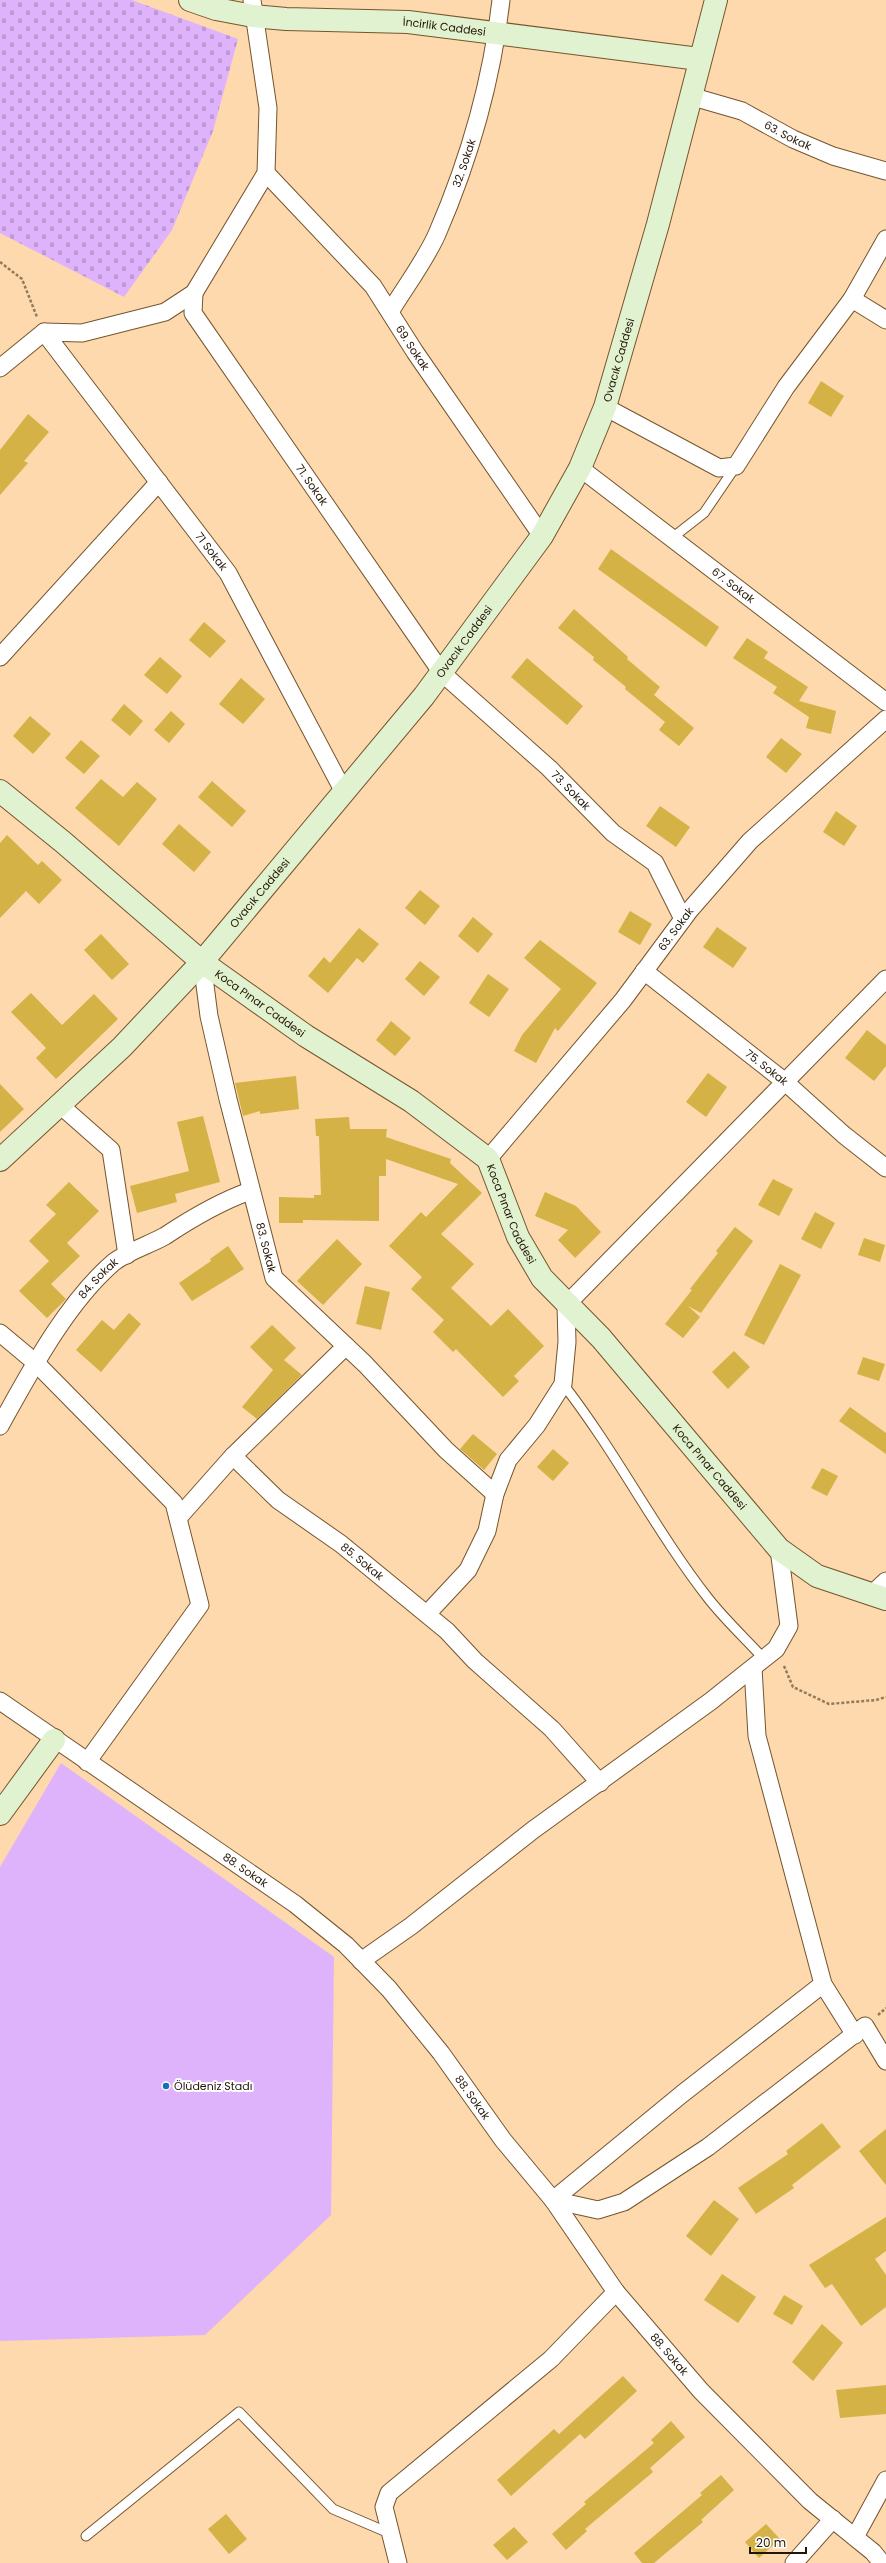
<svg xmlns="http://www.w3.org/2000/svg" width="886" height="2563" font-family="Poppins,sans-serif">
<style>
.cemetery{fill:url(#cemetery-stones)}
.park{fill:#dfb3fc}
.building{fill:#d4b245}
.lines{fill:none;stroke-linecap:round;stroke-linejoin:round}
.lane-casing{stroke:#75552d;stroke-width:11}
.street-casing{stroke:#75552d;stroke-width:19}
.secondary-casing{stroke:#75552d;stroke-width:24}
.path{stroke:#927a5b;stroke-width:2.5;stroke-dasharray:3 2;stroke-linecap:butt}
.lane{stroke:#fff;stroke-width:9}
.street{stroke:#fff;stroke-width:17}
.secondary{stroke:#e0f2cf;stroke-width:22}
.poi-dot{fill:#1a6ebc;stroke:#fff;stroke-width:1.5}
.labels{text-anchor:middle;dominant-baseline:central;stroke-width:4;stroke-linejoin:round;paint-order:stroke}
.street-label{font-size:11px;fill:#231606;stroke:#fff}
.poi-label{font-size:11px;fill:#231606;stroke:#fff;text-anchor:start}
</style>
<defs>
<pattern id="cemetery-stones" width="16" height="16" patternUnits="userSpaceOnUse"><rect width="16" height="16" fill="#dfb3fc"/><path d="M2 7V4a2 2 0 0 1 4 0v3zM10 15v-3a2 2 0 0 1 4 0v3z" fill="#bf99d6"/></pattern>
</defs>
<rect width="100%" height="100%" fill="#fdd9ad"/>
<polygon class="cemetery" points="0,0 132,0 238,39 213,131 172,230 124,297 0,233"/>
<polygon class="park" points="61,1763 334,1957 331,2215 205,2335 0,2341 0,1867"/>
<g class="building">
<polygon points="821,381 844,396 831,417 808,403"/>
<polygon points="28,414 49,432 24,461 28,463 0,495 0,450"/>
<polygon points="611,549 719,627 706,647 598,569"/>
<polygon points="574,609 628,657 627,659 660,687 654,695 694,728 679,746 659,730 665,722 625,689 626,687 593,660 594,657 558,628"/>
<polygon points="204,622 226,641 210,658 189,640"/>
<polygon points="747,638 768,652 764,658 808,687 799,701 836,711 831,734 806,728 809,717 773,693 777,687 733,658"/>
<polygon points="160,657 182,676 167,694 144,675"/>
<polygon points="527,658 583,706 567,725 511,677"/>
<polygon points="241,678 265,699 243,724 219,704"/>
<polygon points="124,704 143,721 130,736 111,720"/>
<polygon points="171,711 185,724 169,743 154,730"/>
<polygon points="30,716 51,734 33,754 13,736"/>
<polygon points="781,738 802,754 786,773 766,757"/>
<polygon points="81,740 100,756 84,774 65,758"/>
<polygon points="101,779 123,797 137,782 157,799 119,846 75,808"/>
<polygon points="212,781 246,811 232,827 198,797"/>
<polygon points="660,806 690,827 676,847 646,826"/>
<polygon points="836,811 857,826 844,846 823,832"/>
<polygon points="179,824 211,852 194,872 162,844"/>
<polygon points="7,835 38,865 42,861 62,880 39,904 26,891 0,918 0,843"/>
<polygon points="420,890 440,906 425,925 405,908"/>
<polygon points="630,911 652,924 640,945 618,932"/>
<polygon points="473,917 493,934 478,953 458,936"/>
<polygon points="717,927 747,948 733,968 703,947"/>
<polygon points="359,928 379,944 363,963 357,958 328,993 308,976 324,957 330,963"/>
<polygon points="101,934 129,964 112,980 84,950"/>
<polygon points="540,940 597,983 558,1031 555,1028 536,1063 514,1051 522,1035 561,989 524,958"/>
<polygon points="420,961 440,977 424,996 405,979"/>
<polygon points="488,974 509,989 489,1017 469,1003"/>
<polygon points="31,993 62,1025 94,994 118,1019 56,1079 36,1058 46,1048 11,1012"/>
<polygon points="391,1021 411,1038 395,1056 376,1040"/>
<polygon points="867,1030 886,1045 886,1066 874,1081 845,1058"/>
<polygon points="708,1073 727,1087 706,1117 686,1102"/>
<polygon points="296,1076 299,1109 260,1114 260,1111 243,1116 235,1083"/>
<polygon points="0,1084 24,1109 0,1132"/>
<polygon points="203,1116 220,1182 175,1194 177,1202 137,1213 130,1186 189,1171 177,1122"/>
<polygon points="349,1117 350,1129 387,1129 386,1137 451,1159 450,1163 482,1193 441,1234 474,1264 451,1288 491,1326 508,1309 544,1346 514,1376 519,1381 503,1397 456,1349 453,1352 433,1332 444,1320 411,1289 422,1277 389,1246 421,1212 426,1217 458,1184 386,1159 386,1176 379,1176 379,1221 303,1220 303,1223 279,1223 279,1197 314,1198 314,1195 321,1195 319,1136 316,1136 315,1119"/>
<polygon points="773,1179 793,1189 779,1216 758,1205"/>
<polygon points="69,1182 99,1211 67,1243 80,1256 51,1284 66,1299 47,1318 19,1291 49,1261 29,1241 56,1214 46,1205"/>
<polygon points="545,1192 576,1206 601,1232 575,1258 558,1240 568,1230 535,1216"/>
<polygon points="815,1212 835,1223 821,1249 801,1239"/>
<polygon points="735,1227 753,1241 701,1313 688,1306 700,1317 683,1338 665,1324 692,1290 690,1289 718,1253 716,1251"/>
<polygon points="864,1238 885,1245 880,1262 858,1255"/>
<polygon points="337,1239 362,1264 323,1305 297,1281"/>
<polygon points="228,1246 244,1269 192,1301 179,1283 211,1261 210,1259"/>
<polygon points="780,1264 801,1275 764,1345 744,1335"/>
<polygon points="365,1286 390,1292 381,1330 356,1324"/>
<polygon points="129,1313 141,1324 101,1372 76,1350 102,1320 114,1330"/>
<polygon points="272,1325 296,1348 284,1360 302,1375 257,1419 242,1407 273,1370 250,1347"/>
<polygon points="734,1351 750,1367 728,1389 712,1372"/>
<polygon points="863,1357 885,1364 879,1381 857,1374"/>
<polygon points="850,1407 886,1433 886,1454 839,1421"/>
<polygon points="473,1434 497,1454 484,1470 460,1449"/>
<polygon points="553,1449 569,1463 553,1481 537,1467"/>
<polygon points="822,1468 838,1476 827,1496 811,1488"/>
<polygon points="822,2123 841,2147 792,2185 794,2188 756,2214 738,2188 788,2154 786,2151"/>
<polygon points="886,2129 886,2185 859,2151"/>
<polygon points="714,2200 739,2219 711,2256 686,2236"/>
<polygon points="886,2217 886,2251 875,2259 886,2275 886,2307 861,2326 832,2284 825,2288 809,2265"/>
<polygon points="722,2274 756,2297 738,2323 704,2300"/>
<polygon points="784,2295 803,2306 792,2325 773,2314"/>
<polygon points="822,2324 843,2343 813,2381 792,2362"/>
<polygon points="623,2376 637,2391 585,2439 580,2434 511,2496 497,2480 554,2429 559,2434"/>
<polygon points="886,2385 886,2414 840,2418 836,2390"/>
<polygon points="671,2421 685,2437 650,2468 653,2472 585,2529 587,2531 566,2550 552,2534 586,2504 584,2502 654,2443 651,2440"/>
<polygon points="721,2475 734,2490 701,2520 703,2522 654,2563 642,2563 634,2553 702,2495 700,2493"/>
<polygon points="226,2514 247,2539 229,2554 208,2529"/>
<polygon points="766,2524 780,2539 759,2558 745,2542"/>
<polygon points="514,2527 528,2542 507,2560 493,2545"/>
</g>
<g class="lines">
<defs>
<g id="lane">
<polyline points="672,538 704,513 736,466"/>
<path d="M563,1384C616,1452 655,1530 708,1598C725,1620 746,1639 764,1659"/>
<polyline points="86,2536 239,2412 333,2509 389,2533"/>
</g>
<g id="street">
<path id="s1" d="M690,96L742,111L793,139L833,156L886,171"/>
<path id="s2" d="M266,173L373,286L415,352L542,536"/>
<path id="s3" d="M194,293L193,313L442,673L549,768L613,833L655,863L683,919"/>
<polyline points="852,299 886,320"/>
<path id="s4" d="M390,312C405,287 425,261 437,234C469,160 492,80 501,0"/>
<path id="s5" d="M44,332L228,573L344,792"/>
<polyline points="0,368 44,332 82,333 165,312 194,293 266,173 268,108 252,0"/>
<polyline points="605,407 719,468 736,466 786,387 852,299 886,239"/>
<path id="s6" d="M580,468L886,702"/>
<polyline points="0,657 159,482"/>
<path id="s7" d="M202,962L209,1016L228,1099L274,1278L365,1364L446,1450L495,1494"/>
<path id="s8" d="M644,971L784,1081L844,1135L886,1168"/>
<polyline points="60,1105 111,1150 127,1255"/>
<path id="s9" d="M488,1159L623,1000L689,911L750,841L886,719"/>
<polyline points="0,1333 36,1363 174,1503 200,1605 87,1762"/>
<path id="s10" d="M346,1346L233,1456L278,1500L341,1544L447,1631L475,1661L552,1729L600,1783"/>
<path id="s11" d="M0,1426C30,1372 67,1302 114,1262C128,1251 149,1245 165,1236C192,1218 219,1202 250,1191"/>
<polyline points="178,1518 233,1456"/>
<polyline points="870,1596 886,1581"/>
<polyline points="427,1614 468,1570 487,1531 495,1494 508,1460 537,1425 563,1384 567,1342 566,1305 886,979"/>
<polyline points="753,1668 757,1736 823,1984 855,2035"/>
<path id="s12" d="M0,1701L295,1904L346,1945L389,1989L441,2053L503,2140L553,2200L616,2292L701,2391L810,2501L873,2552L882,2563"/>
<polyline points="361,1961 411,1926 533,1830 711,1701 776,1649 789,1626 779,1549"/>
<polyline points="553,2200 598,2210 624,2202 708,2147 865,2026 886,2061"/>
<polyline points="553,2200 682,2094 823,1984"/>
<polyline points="855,2537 886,2480"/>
<polyline points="398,2563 384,2507 389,2493 551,2359 616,2292"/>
<polyline points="794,2563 833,2519"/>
</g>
<g id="secondary">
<path id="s13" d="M190,0L216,9L253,16L286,19L408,22L699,59"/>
<path id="s14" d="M0,791L63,842L202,962L306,1036L411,1101L488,1159L518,1237L542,1278L601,1338L779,1549L817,1576L886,1599"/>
<path id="s15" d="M0,1160L122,1047L202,962L424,696L542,536L580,468L605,407L658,224L716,0"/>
<polyline points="0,1814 54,1740"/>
</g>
</defs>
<use href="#lane" class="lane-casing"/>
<use href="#street" class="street-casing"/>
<use href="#secondary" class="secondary-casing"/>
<g class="path">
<polyline points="0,262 22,279 37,317"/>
<polyline points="784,1666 793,1687 829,1704 876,1700 886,1697"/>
<polyline points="878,2015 886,2008"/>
</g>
<use href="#lane" class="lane"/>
<use href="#street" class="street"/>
<use href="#secondary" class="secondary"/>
</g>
<circle class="poi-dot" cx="166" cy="2086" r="4"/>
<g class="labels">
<g class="street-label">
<text stroke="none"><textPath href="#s13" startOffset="257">İncirlik Caddesi</textPath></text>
<text stroke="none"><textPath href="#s1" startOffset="106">63. Sokak</textPath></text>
<text stroke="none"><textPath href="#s4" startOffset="167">32. Sokak</textPath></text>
<text stroke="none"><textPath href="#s2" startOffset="229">69. Sokak</textPath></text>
<text stroke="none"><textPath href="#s15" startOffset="1021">Ovacık Caddesi</textPath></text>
<text stroke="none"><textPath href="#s3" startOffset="229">71. Sokak</textPath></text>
<text stroke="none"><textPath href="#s5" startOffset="276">71 Sokak</textPath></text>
<text stroke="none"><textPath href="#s6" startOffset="193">67. Sokak</textPath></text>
<text stroke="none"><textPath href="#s15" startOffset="697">Ovacık Caddesi</textPath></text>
<text stroke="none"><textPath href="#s3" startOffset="632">73. Sokak</textPath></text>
<text stroke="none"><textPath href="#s15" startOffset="373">Ovacık Caddesi</textPath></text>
<text stroke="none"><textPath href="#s9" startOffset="297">63. Sokak</textPath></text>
<text stroke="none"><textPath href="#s14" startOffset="336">Koca Pınar Caddesi</textPath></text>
<text stroke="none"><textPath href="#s8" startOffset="156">75. Sokak</textPath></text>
<text stroke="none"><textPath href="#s14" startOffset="672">Koca Pınar Caddesi</textPath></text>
<text stroke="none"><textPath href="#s7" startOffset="293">83. Sokak</textPath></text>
<text stroke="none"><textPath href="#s11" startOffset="178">84. Sokak</textPath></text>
<text stroke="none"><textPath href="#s14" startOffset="996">Koca Pınar Caddesi</textPath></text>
<text stroke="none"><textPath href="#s10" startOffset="325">85. Sokak</textPath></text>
<text stroke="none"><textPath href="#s12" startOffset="298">88. Sokak</textPath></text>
<text stroke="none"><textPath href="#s12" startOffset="622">88. Sokak</textPath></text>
<text stroke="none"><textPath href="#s12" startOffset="946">88. Sokak</textPath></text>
</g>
<g class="poi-label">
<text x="174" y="2086">Ölüdeniz Stadı</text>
</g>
</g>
<path d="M750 2547v6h56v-6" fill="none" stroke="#231606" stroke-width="2"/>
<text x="756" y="2547" font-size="12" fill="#231606" stroke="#ffffff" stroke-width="3" paint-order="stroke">20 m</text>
</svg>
